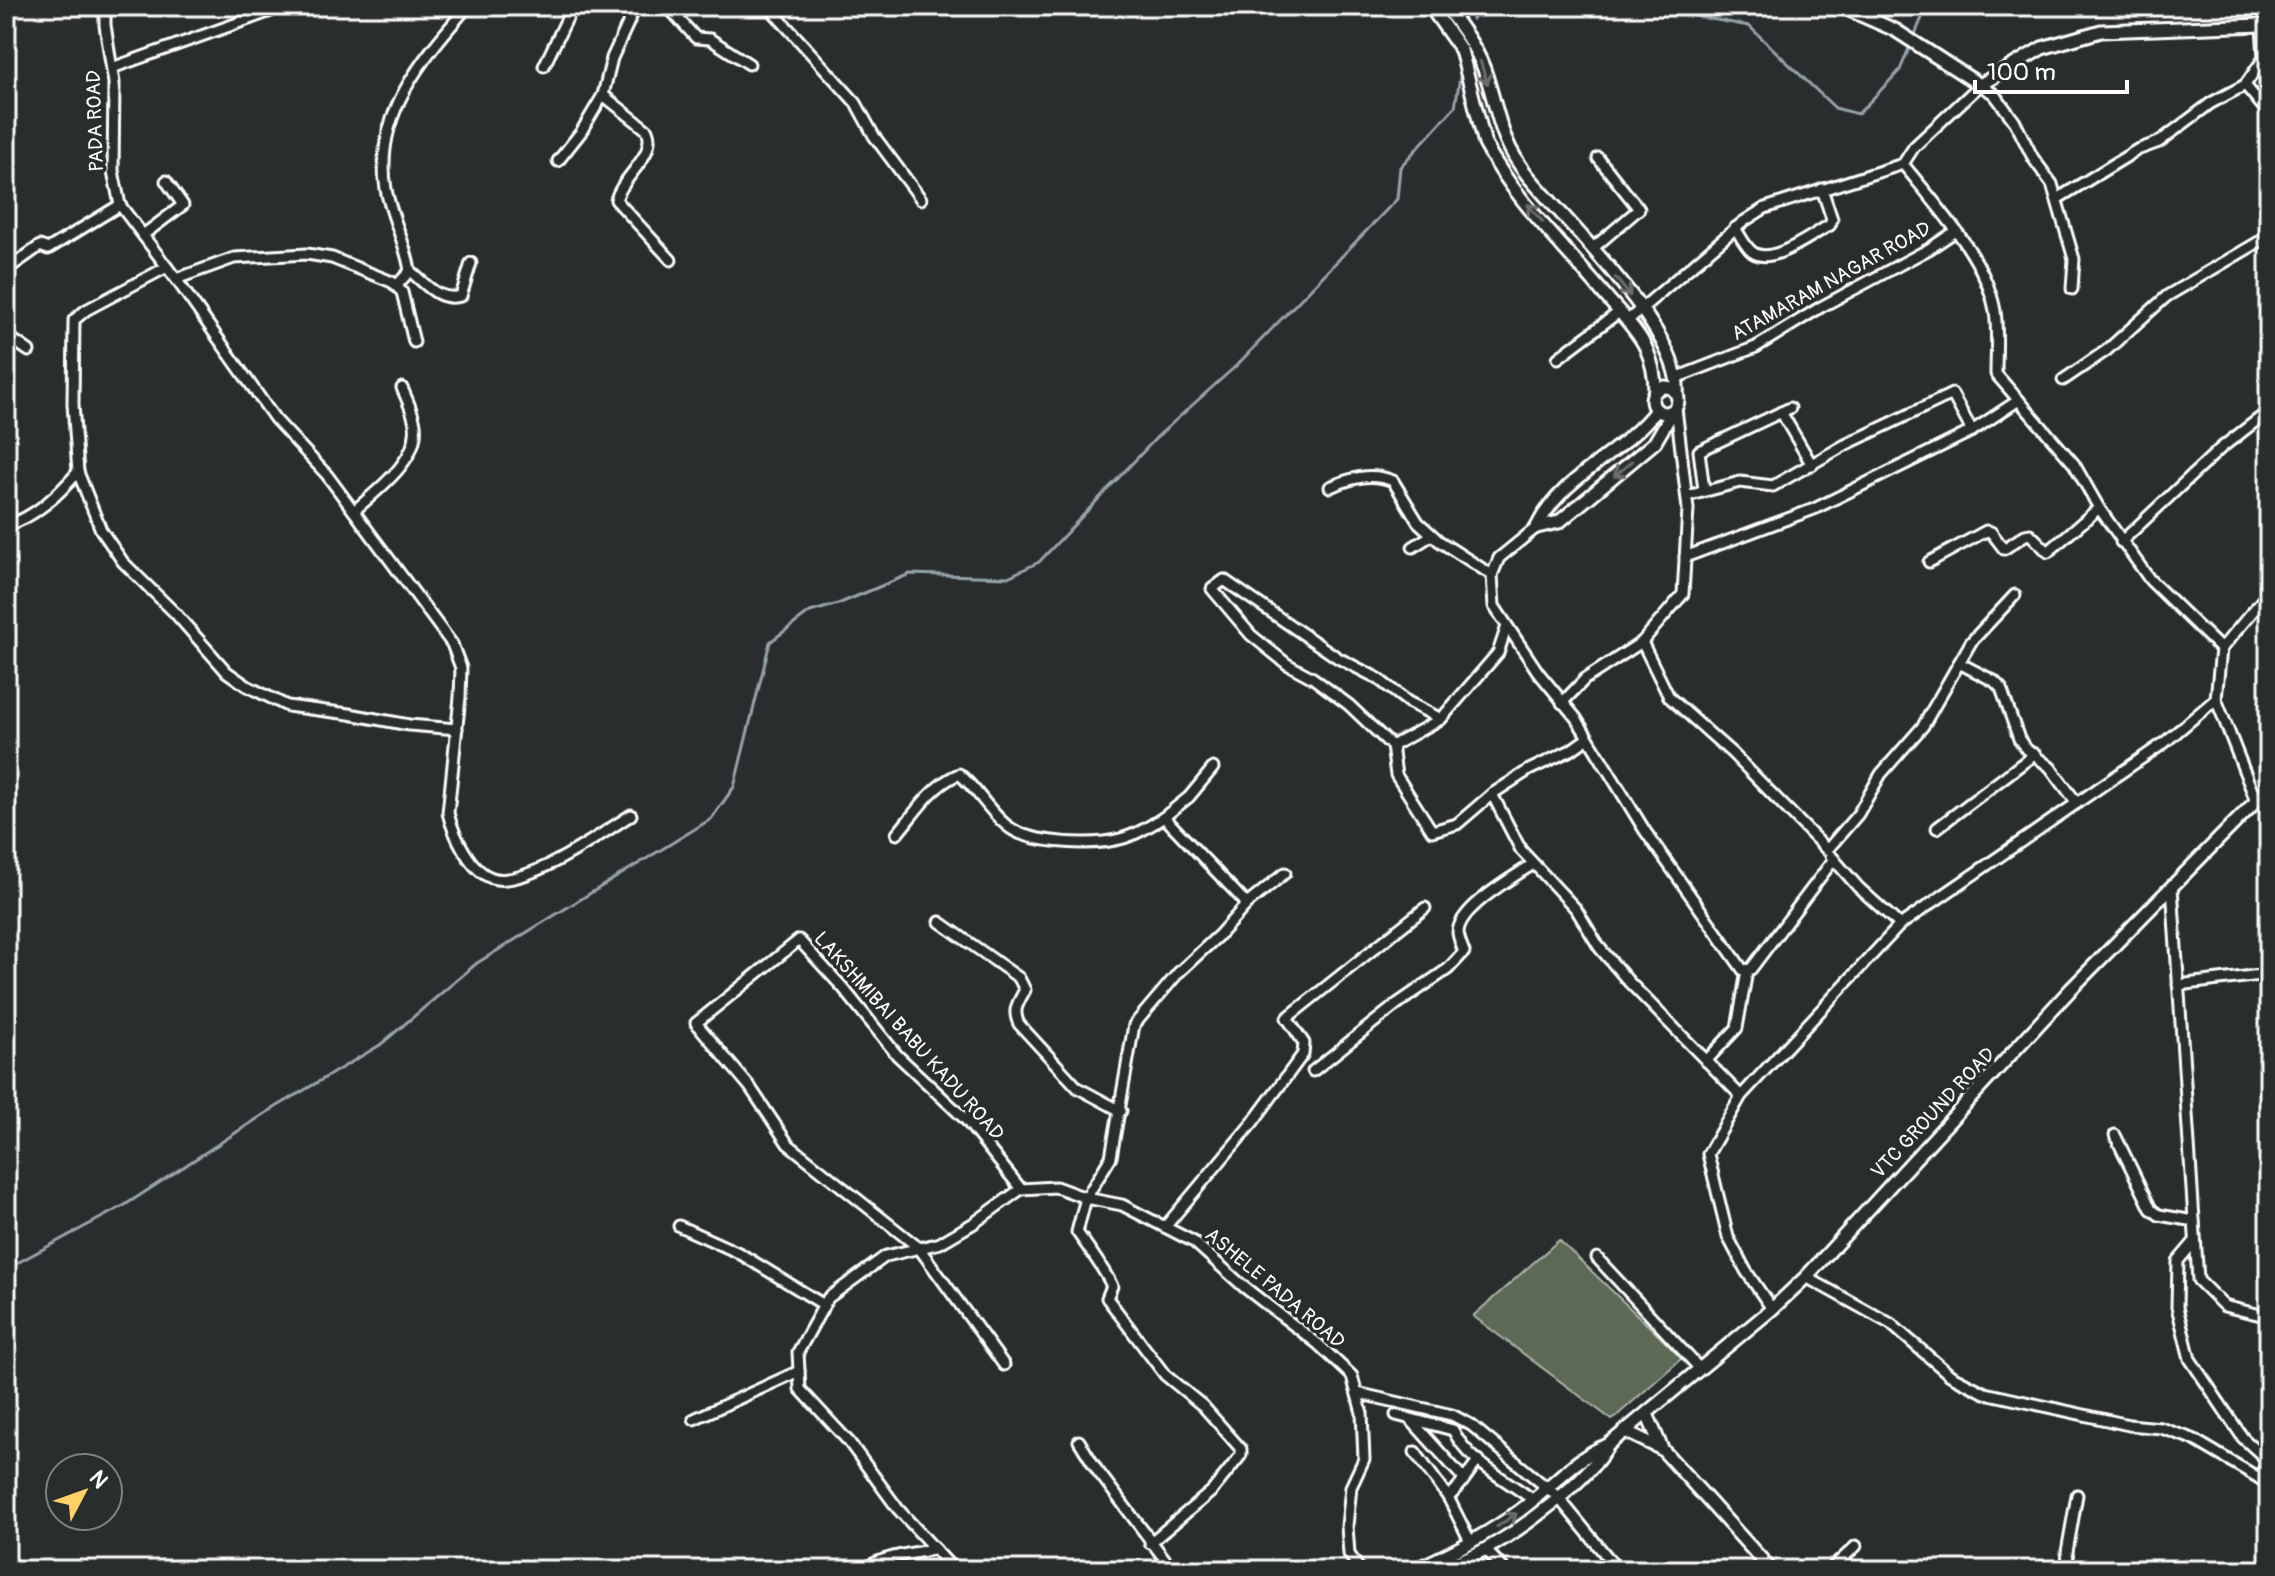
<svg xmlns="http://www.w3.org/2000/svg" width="2275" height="1576" font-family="Pangolin,sans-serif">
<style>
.green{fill:#5c6b54;stroke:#aeb5aa;stroke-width:2}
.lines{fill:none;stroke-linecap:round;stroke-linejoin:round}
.stream{stroke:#95a4ab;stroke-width:3}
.minor-casing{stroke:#fff;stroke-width:15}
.tertiary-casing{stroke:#fff;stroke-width:17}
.minor{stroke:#2a2d2e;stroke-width:9}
.tertiary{stroke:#2a2d2e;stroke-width:11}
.oneway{stroke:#6a6c6d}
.labels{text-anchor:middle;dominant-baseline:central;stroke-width:7;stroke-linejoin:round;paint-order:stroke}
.street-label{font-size:20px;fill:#fff;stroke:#2a2d2e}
</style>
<rect width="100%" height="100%" fill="#2a2d2e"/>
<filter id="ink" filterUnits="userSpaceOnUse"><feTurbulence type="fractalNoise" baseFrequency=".0125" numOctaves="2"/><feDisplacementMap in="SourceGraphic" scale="16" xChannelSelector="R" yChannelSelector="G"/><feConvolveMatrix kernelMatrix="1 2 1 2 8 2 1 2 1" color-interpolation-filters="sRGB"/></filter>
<g filter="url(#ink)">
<polygon class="green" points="1559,1240 1682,1358 1612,1420 1473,1316"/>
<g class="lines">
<g class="stream">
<polyline points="1641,6 1749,26 1835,108 1858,114 1900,70 1910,46"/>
<polyline points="1472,19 1479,6"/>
<polyline points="1913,39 1927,6"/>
<polyline points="6,1269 125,1205 266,1113 380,1045 477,963 711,819 734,787 770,642 810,612 838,604 910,574 1008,577 1039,562 1158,436 1237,365 1397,199 1400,167 1455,107 1460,77"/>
</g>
<defs>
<g id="minor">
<polyline points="105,6 105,25 114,83 113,171 120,205 176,279 234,258 307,254 332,258 392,282 402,292 414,342"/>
<polyline points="667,6 696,38 710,39 749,64"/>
<polyline points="768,6 856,103 874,136 921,199"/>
<polyline points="544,66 573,6"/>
<polyline points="112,68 274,10"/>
<polyline points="2245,85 2269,114"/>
<path d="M603,95L647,130C658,155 622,176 616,200L671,260"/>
<polyline points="558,161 581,132 603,95 612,58 636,6"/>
<polyline points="2057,199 2137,150 2159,142 2211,103 2245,85 2264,58 2262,25"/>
<path d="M1735,228C1740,235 1744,244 1750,250C1768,269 1811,235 1830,225L1832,219L1822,189"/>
<polyline points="143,235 183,205 166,181"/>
<polyline points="1592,249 1639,209 1598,158"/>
<polyline points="167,267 86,310 74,320 73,404 78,472 101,530 123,562 175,613 227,672 247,686 287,706 349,714 409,725 457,729"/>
<polyline points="6,270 40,246 48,249 120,205"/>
<path d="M410,271C426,284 438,302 461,296L471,263"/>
<path d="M176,279L275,419L327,475L452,644L461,668L460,697L448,813C453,833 470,871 492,878C525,889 603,833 631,815"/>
<path d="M396,286L410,271C406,243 391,217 386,189C373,115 423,58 468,6"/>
<path d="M2072,289L2074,259L2052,184L2033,158L2015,122L1994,94L1980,85L1914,147L1903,164C1936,205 1986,258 1995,311C1998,331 1996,354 1996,374L2074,464L2099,508L2150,580L2221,649"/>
<polyline points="1627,321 1743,222 1765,208 1903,164"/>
<polyline points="6,335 29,351"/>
<polyline points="1558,358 1619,312"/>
<polyline points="1678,377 1756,347 1821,307 1929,249 1956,231"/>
<polyline points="2063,380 2107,350 2167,296 2269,236"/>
<polyline points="1781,412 1812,465"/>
<path d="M1330,487C1351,478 1371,472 1393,481L1418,522L1439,541L1492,575"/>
<polyline points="1704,490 1699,451 1790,408"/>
<polyline points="1687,496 1740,482 1773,486 1845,445 1952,394 1972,431"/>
<path d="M354,511C377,490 420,460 415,424C413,412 407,399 402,388"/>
<path d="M6,526C35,517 58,495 78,472"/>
<polyline points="1537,527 1499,558 1492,575 1494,606 1538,672 1576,718 1645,831 1743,970 1751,969 1834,859"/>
<polyline points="2121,542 2221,448 2269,411"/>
<polyline points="1413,547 1432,535"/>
<polyline points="1685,557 1814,509 1972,431 2019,400"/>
<polyline points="1929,562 1986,531 1991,532 2004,549 2025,535 2030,534 2048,552 2099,508"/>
<polyline points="1642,642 1669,697 1733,754 1827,850 1858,814 1881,774 1923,726 1971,642 2015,595"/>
<polyline points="1959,663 1994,681 2001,688 2019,739 2026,749 2050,767 2077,803"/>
<polyline points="2216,699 2256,801"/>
<polyline points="1562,703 1585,679 1642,642 1683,594 1688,509 1676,408"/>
<polyline points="1441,719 1408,702 1377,678 1338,658 1224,580 1212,589 1251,635 1287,664 1313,678 1349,705 1392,746 1441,719 1498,653 1507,626"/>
<polyline points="1392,746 1396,775 1432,831 1457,824 1492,794 1529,770 1571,750 1588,738"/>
<polyline points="1492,794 1521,850 1576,909 1599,947 1629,982 1741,1096"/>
<polyline points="1937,828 2035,754"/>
<path d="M897,834C915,813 932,785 959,774C978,789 990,814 1010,828C1032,844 1094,846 1120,839C1136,835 1150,826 1164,817"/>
<polyline points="1831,856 1858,887 1900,925"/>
<polyline points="2172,887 2198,1280 2224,1306 2269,1317"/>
<polyline points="1247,904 1285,873"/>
<path d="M940,922L1019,978L1025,990C1018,1003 1012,1010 1019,1024L1078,1088L1121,1111"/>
<polyline points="2178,985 2269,974"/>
<polyline points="1706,1061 1737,1028 1747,971"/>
<path d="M1313,1071L1397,1004L1448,969L1464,952C1462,947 1459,939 1458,933C1458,908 1514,877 1533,864"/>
<polyline points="2115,1135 2151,1209 2159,1215 2194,1221"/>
<polyline points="1021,1189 1056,1187 1086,1198 1122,1205 1194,1242 1244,1287 1318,1344 1352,1376 1362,1413 1364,1459 1351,1487 1347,1526 1349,1554 1360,1570"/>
<polyline points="679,1226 739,1253 824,1305"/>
<polyline points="1165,1227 1253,1122 1303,1054 1304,1043 1287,1018 1425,908"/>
<polyline points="2195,1241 2178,1261 2177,1307 2190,1359 2243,1438 2265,1458 2265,1466 2260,1479"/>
<polyline points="1597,1258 1700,1369"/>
<polyline points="1806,1277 1891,1324 1950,1375 1985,1393 2129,1425 2161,1428 2193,1439 2269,1484"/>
<polyline points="1772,1309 1746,1271 1728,1237 1708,1154 1741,1096 1900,925 2164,743 2216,699 2221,649 2269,592"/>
<polyline points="1004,1365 919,1248 788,1144 750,1087 696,1023 799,940 844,989 897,1055 966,1120 1021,1189"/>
<polyline points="1357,1393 1452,1415 1471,1425 1558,1497 1618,1570"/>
<path d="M1396,1415L1453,1430C1469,1463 1505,1478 1533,1500"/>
<polyline points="694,1419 799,1371"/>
<polyline points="1410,1419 1464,1479"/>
<polyline points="1079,1441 1097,1470 1173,1570"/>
<polyline points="1415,1452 1448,1497"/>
<path d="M1150,1543L1212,1491L1241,1455V1449L1203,1406L1165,1375L1107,1298L1112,1286C1103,1267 1089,1249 1077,1232L1086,1198L1111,1157L1134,1025L1179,972L1219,935L1247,904L1164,817L1189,797L1213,768"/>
<path d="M1471,1543L1448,1497C1462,1487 1467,1473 1479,1460"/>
<polyline points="1485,1549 1505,1570"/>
<path d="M864,1570C876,1557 917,1553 935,1549"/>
<polyline points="954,1570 898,1509 849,1442 800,1389 798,1352 828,1298 886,1256 940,1243 974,1223 1021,1189"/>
<polyline points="1830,1570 1856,1546"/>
<polyline points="2075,1570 2068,1561 2067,1552 2077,1495"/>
</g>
<g id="tertiary">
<path d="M1430,6L1461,50L1485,144C1515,200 1564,246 1604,294C1618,311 1637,329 1646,348C1652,362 1655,376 1655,390"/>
<path d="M1445,6C1460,26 1475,45 1484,69C1498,109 1499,141 1528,176C1567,223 1684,334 1677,395"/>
<polyline points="1840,6 1895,30 1980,85 2042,48 2101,31 2262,25 2269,21"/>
<circle cx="1665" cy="400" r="13"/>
<polyline points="1537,527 1559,522 1655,442 1673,411"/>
<path d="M1537,527C1561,476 1623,454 1656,410"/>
<polyline points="1647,1414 1662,1449 1771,1570"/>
<polyline points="1625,1431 1662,1449"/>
<path d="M1414,1570C1451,1553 1485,1536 1518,1512C1548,1491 1574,1457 1608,1445L1772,1309L1806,1277L2071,989L2269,788"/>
<path d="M1438,1570C1453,1563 1469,1558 1484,1550C1521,1530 1588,1481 1608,1445"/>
</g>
</defs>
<use href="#minor" class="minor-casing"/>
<use href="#tertiary" class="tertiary-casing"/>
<use href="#minor" class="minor"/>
<use href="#tertiary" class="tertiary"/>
</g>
<defs><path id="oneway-shaft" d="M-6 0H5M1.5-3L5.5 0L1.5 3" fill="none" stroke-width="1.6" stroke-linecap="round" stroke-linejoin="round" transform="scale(2)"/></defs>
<g class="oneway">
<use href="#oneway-shaft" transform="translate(1484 73) rotate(72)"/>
<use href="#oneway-shaft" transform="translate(1535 213) rotate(-131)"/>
<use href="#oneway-shaft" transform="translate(1623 287) rotate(51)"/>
<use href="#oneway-shaft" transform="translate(1623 469) rotate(140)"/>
<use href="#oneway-shaft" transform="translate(1507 1520) rotate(-34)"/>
</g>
</g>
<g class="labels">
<g class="street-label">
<text transform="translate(95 121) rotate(-92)">PADA ROAD</text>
<text transform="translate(1831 281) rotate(-29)">ATAMARAM NAGAR ROAD</text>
<text transform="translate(909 1036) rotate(48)">LAKSHMIBAI BABU KADU ROAD</text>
<text transform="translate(1933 1113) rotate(-47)">VTC GROUND ROAD</text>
<text transform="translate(1275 1288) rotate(40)">ASHELE PADA ROAD</text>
</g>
</g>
<rect width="2275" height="1576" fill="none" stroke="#2a2d2e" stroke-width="32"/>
<rect x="16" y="16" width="2243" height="1544" fill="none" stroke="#fff" stroke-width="3" filter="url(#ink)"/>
<g transform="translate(84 1492) rotate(49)"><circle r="38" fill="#2a2d2e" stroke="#7f8182" stroke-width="2"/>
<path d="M0-6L14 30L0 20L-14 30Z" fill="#ffd166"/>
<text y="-12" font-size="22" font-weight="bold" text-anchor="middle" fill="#ffffff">N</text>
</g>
<path d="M1975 80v12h152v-12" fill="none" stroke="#ffffff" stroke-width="4"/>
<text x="1987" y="80" font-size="24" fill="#ffffff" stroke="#2a2d2e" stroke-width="6" paint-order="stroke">100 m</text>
</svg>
